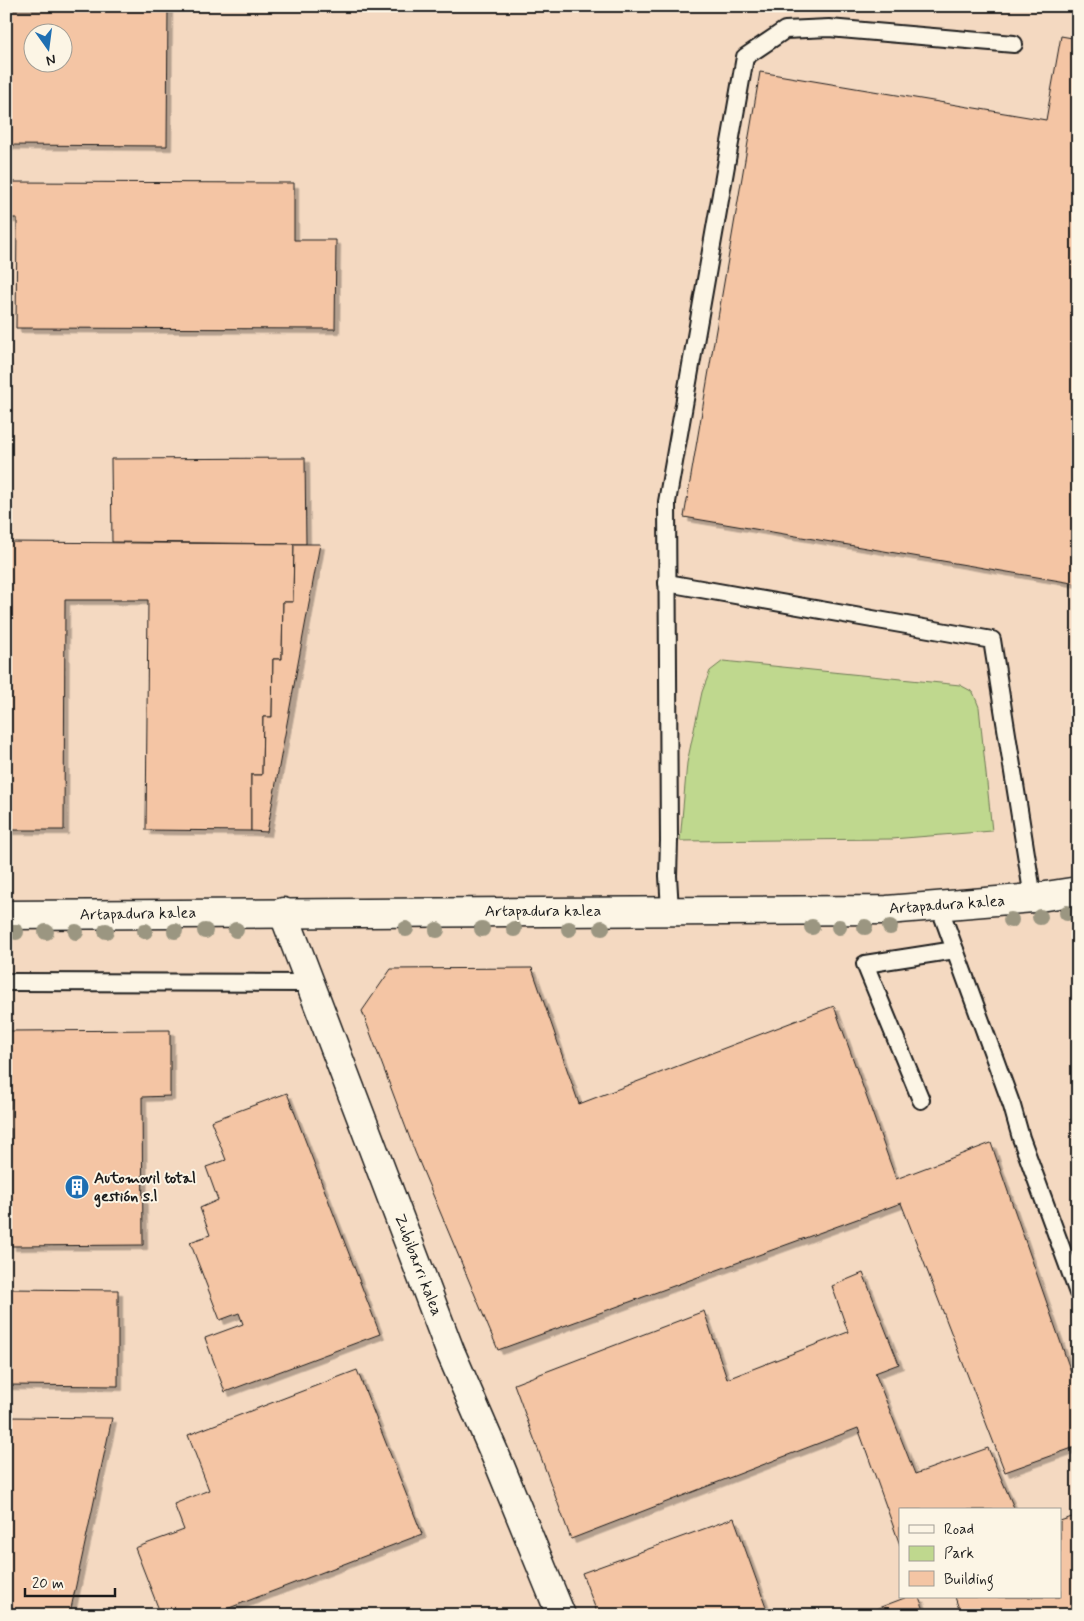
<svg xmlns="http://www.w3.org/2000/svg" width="1084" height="1621" font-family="Mynerve,sans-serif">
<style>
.built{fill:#f4d9c1;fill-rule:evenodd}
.green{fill:#bfd88e;stroke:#6e7a55}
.building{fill:#f4c5a4;stroke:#1c1c1c;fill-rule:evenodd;filter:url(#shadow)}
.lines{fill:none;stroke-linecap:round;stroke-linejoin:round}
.lane-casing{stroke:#1c1c1c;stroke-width:20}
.street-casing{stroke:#1c1c1c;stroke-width:31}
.secondary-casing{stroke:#1c1c1c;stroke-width:31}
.lane{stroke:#fcf5e5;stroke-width:16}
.street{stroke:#fcf5e5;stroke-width:28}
.secondary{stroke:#fcf5e5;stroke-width:28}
.tree{fill:#9b9681}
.labels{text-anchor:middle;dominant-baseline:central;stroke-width:4;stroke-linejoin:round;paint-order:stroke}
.street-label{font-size:16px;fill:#1c1c1c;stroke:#fcf5e5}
.poi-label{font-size:16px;font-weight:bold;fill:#1c1c1c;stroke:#fcf5e5;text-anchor:start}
</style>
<defs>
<filter id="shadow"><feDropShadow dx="4.5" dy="4.5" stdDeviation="0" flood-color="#0004"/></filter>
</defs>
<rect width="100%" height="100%" fill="#fae7d2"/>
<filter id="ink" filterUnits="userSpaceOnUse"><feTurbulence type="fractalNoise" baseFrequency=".02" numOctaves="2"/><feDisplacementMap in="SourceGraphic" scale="10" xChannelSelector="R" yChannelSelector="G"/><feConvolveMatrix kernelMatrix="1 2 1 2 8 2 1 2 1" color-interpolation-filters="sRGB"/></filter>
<g filter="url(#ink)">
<path class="built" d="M6,6H1078V1615H6ZM32,32H62V62H32ZM900,1510H1060V1597H900Z"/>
<polygon class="green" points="723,661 960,685 973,692 979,707 992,831 892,839 680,841 687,763 702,692 710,671"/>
<g class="building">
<path d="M104,6H168L167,146L6,145V10H104ZM32,32H62V62H32Z"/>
<polygon points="1061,36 1078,39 1078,584 684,517 760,72 1046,120"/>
<polygon points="6,182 294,183 294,240 336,240 335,329 16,328 17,218 6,218"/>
<polygon points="305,458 306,544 112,542 111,459"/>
<polygon points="6,542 294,544 293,602 283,602 282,659 273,659 272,717 263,717 262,775 251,775 251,831 146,830 148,600 65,600 64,830 6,830"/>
<polygon points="294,544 320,544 267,832 251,831 251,775 262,775 263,717 272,717 273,659 282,659 283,602 293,602"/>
<polygon points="532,968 579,1104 834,1006 896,1179 991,1143 1078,1392 1078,1446 1005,1472 901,1203 498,1350 415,1152 362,1011 391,969"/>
<polygon points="170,1030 170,1096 142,1097 143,1245 11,1246 10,1031"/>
<polygon points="287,1093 380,1334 225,1392 205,1338 243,1324 239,1313 220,1320 190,1242 210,1235 200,1208 218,1200 206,1167 226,1160 211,1121"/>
<polygon points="863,1273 899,1364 875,1373 915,1474 988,1448 1015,1510 900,1510 900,1545 858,1428 571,1539 514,1384 704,1311 727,1379 848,1332 832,1286"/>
<polygon points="6,1289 118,1290 118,1386 6,1385"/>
<polygon points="357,1370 422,1534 211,1615 161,1615 135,1548 184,1530 174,1504 209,1490 188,1435"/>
<polygon points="6,1417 112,1418 70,1613 6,1613"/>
<polygon points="1078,1515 1078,1615 961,1615 955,1597 1060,1597 1060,1521"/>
<polygon points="734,1518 769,1615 598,1615 582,1573"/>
<polygon points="907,1597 919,1597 926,1615 860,1615"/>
</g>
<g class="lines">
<defs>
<g id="lane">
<polyline points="667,583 992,640 1033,898"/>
<polyline points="939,906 1012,1106 1021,1138 1078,1293"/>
<polyline points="670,910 668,876 669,841 667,502 745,57 785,30 829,28 1014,44"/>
<polyline points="6,982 310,983"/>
<polyline points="921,1100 865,964 955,950"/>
</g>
<polyline id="street" points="283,912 450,1351 500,1466 561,1615"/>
<polyline id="secondary" points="6,915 887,910 1033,898 1078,891"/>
</defs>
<use href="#lane" class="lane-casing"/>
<use href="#street" class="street-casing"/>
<use href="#secondary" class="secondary-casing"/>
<use href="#lane" class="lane"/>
<use href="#street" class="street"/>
<use href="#secondary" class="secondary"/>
</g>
<g class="tree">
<circle cx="1067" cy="913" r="8"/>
<circle cx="1040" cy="917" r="8"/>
<circle cx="1011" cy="920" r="8"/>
<circle cx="812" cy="927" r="8"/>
<circle cx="839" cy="927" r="8"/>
<circle cx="865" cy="927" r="8"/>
<circle cx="890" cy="927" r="8"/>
<circle cx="602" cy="928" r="8"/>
<circle cx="406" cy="929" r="8"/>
<circle cx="482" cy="929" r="8"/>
<circle cx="514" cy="929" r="8"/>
<circle cx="569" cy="929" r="8"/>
<circle cx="236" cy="930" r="8"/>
<circle cx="437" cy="930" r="8"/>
<circle cx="106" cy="931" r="8"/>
<circle cx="145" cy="931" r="8"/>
<circle cx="175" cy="931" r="8"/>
<circle cx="205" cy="931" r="8"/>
<circle cx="16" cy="932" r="8"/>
<circle cx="46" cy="932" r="8"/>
<circle cx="76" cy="932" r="8"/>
</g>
</g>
<defs>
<symbol id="building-disc" viewBox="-11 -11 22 22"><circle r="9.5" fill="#1f6fb2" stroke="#fcf5e5"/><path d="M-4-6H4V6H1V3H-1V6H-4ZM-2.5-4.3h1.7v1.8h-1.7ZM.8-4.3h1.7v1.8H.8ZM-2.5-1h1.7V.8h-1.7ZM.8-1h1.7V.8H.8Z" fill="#fff"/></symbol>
</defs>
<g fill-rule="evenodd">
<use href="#building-disc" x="63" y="1173" width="28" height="28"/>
</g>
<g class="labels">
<g class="street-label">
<text transform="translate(947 905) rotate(-4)">Artapadura kalea</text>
<text x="543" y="911">Artapadura kalea</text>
<text transform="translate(138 914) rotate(-1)">Artapadura kalea</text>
<text transform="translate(418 1265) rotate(69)">Zubibarri kalea</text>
</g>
<g class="poi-label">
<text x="94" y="1178">Automovil total<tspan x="94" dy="18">gestión s.l</tspan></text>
</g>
</g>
<rect width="1084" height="1621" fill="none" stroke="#fcf5e5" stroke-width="25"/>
<rect x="12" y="12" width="1059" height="1596" fill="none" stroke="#1c1c1c" stroke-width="2" filter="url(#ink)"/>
<rect x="899" y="1508" width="162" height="90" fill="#fcf5e5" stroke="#a29e95"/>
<rect x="909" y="1525" width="25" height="8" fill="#fcf5e5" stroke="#a29e95"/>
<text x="944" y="1534" font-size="15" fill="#1c1c1c">Road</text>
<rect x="909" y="1546" width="25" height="15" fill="#bfd88e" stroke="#a29e95"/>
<text x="944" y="1558" font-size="15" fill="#1c1c1c">Park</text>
<rect x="909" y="1571" width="25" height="15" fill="#f4c5a4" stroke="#a29e95"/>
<text x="944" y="1584" font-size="15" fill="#1c1c1c">Building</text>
<g transform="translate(48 48) rotate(166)"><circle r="24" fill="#fcf5e5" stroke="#a29e95"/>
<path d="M0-4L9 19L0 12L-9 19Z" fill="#1f6fb2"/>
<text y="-8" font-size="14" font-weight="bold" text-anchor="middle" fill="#1c1c1c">N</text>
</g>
<path d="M25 1588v8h90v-8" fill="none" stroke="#1c1c1c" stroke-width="2.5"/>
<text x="32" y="1588" font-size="15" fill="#1c1c1c" stroke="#fcf5e5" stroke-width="4" paint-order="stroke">20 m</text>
</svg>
